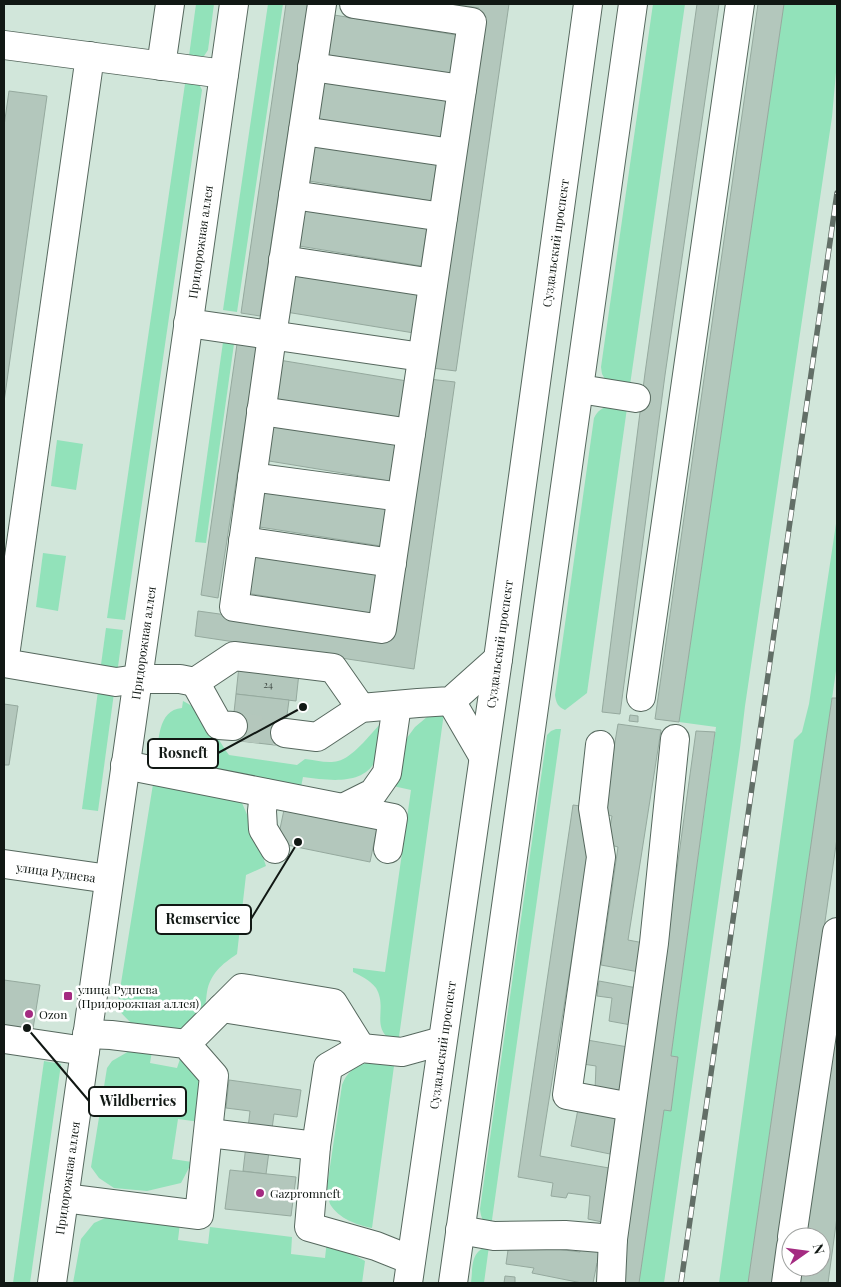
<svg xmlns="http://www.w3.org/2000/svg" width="841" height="1287" font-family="'Playfair Display',serif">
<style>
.green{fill:#92e2ba}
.building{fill:#b3c7bc;stroke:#95a99e}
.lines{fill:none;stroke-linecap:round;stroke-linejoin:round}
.minor-tunnel{stroke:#b4c7bc;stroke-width:28;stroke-dasharray:28 14;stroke-linecap:butt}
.minor-casing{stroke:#56685e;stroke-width:30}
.major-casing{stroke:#56685e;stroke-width:30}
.minor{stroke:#fff;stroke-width:28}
.major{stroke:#fff;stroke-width:28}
.rail-casing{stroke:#626f67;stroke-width:5.5}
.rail{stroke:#fff;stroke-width:4;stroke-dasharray:11;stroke-linecap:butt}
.poi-dot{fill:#a42b81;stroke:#fff;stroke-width:2}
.labels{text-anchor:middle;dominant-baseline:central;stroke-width:5;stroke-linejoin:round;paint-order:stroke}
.number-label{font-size:10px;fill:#3a443e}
.street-label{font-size:12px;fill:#111814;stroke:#fff}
.poi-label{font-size:12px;fill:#111814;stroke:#fff;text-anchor:start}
.leader{fill:none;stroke:#111814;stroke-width:2}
.callout-dot{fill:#111814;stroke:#fff;stroke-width:2}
.callout{fill:#fff;stroke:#111814;stroke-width:2}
.callout-label{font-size:14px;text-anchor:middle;font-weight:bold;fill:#111814}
</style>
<rect width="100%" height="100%" fill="#d1e6da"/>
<g class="green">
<polygon points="196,4 214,4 208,50 204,56 198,57 189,56"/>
<polygon points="268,4 283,4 237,312 223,310"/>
<polygon points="653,4 685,4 630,385 605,379 602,374 601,367"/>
<polygon points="784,4 837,4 837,61 832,117 745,706 740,748 664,1283 639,1283 664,1110 671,1110 678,1058 671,1056 716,727 679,722"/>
<polygon points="186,77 199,84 202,90 125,620 107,618"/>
<polygon points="223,342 234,344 206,543 195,542"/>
<path d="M610,406L627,408L587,693L565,710C558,707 556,703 555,695L594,418C598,410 602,408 610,406Z"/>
<polygon points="57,440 83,444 76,490 51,486"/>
<polygon points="837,517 837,664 748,1283 719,1283 794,740 802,732 809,704"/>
<polygon points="43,553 66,556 58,611 36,607"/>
<polygon points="106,628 123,630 117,674 100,672"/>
<polygon points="98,691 114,693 98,811 82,809"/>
<path d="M183,701C204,710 216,737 229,755L297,765L305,759C315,760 328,764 338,761C352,758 370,735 380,724C384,732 382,738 380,747C373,787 334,781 303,777L300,792L156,761C159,742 157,710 182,708Z"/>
<path d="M444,713L398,1044C367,1029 389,1010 376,988C370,980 361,976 353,972V968L385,972L411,790L393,786L401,746L415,727L427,717Z"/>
<path d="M556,729H561L491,1227C483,1222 481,1219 480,1209L547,735L551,731Z"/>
<path d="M154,778L239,796L255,833L266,866L246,875L237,954C222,964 210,974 207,992C206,998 206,1006 203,1011C192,1034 149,1036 130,1022C126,1018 121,1013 117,1008Z"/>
<polygon points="131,1050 152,1051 150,1063 177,1068 181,1056 202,1074 200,1122 178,1119 172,1159 192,1162 181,1183 147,1191 114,1188 99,1178 91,1167 107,1068 112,1061"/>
<polygon points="44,1061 61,1064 30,1283 13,1283"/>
<path d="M366,1063L394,1066L372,1228C357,1225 339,1219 330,1204C328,1199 328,1192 327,1187L342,1085C347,1072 353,1068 366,1063Z"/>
<polygon points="112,1215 180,1223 178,1240 208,1244 210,1227 292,1237 291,1254 325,1258 327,1240 365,1261 362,1283 73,1283 81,1239 94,1223"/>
<path d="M489,1246L484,1283H471C473,1267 470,1251 489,1246Z"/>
</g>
<g class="building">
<polygon points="286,4 308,4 260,316 241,313"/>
<polygon points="453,4 509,4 456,371 432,368 479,8"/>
<polygon points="697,4 719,4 665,375 620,714 602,712 645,373"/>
<polygon points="758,4 784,4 679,722 655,719"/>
<polygon points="328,14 456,35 450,75 322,54"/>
<polygon points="320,80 448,101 442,140 313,119"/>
<polygon points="9,91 47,96 4,402 4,126"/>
<polygon points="309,141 437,161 431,201 303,180"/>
<polygon points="299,206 427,227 421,266 293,245"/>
<polygon points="292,273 421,293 414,333 286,312"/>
<polygon points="237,344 257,347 218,598 201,595"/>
<polygon points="279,360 407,381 401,420 273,400"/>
<polygon points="429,379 455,382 414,669 195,636 198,611 392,638"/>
<polygon points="269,421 397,441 391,481 263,460"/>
<polygon points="259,486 387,507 381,546 253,526"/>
<polygon points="252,554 380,574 374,614 246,593"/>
<polygon points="239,666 299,673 296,701 236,694"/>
<polygon points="236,694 289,700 283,746 231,740"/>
<polygon points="832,698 837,698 837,838 773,1283 748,1283"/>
<polygon points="4,704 18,706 9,765 4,765"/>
<polygon points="630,715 638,716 638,722 629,721"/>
<polygon points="618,724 661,730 628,940 644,943 639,972 601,965 618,847 607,844 612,816 603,814"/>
<polygon points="696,731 715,732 671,1056 678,1057 671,1111 664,1110 639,1283 620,1283"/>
<polygon points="285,805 378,824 370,862 277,843"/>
<polygon points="573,805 588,807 589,850 540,1156 609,1168 602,1222 588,1219 590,1196 568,1193 566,1198 551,1196 553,1183 518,1177"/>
<polygon points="4,980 40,985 32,1035 4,1031"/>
<polygon points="599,981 637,988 631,1025 609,1021 612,998 597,996"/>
<polygon points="837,982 837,1217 828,1283 795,1283 797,1267 821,1267 821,1237 802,1237"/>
<polygon points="587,1040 628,1047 620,1094 595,1090 596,1066 583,1064"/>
<polygon points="229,1080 301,1090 297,1117 274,1114 266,1174 243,1171 250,1111 226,1108"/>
<polygon points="578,1109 616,1116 610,1154 571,1146"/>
<polygon points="230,1170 296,1177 291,1216 225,1209"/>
<polygon points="509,1243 580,1252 581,1246 603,1248 601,1265 597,1263 593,1283 582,1283 532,1273 534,1268 506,1264"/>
<polygon points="505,1276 515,1277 515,1283 504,1283"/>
</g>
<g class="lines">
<polyline class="minor-tunnel" points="233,726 285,733"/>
<defs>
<g id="minor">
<polyline points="322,4 272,336 234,607 382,629 472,22 354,4"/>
<polyline points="4,45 224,74"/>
<polyline points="161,66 170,4"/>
<polyline points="312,67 462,89"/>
<polyline points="303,131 452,153"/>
<polyline points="293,195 443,217"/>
<polyline points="283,260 433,283"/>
<polyline points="188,323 422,357"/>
<polyline points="580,389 636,398"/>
<polyline points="261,411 411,433"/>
<polyline points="252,477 401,497"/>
<polyline points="243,541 392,563"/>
<polyline points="4,663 90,56"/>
<polyline points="4,663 116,682 137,679 180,679 195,682 234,656 333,668 361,708"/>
<polyline points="195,682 219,725 233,726"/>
<polyline points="641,697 740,4"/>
<polyline points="451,701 483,756"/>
<polyline points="285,733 317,737 361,708 418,703 451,701 498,659"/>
<polyline points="600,745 593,808 601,857 567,1095 631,1107"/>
<polyline points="125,765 393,818 388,849"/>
<polyline points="264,793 262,811 263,829 275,849"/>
<polyline points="343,808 373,793 387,773 397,705"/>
<polyline points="4,864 109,879"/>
<polyline points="222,1008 348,1028"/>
<polyline points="4,1039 85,1051"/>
<polyline points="186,1044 242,988 333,1003 361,1048"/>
<polyline points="209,1133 316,1146"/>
<polyline points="64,1198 199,1215 214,1076 186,1044 111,1035 87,1034"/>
<polyline points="460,1230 494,1236 565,1235 613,1239 654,943 675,739"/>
<polyline points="792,1237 837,932"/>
<polyline points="411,1260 376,1246 309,1227 316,1146 328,1067 361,1048 402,1052 442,1041"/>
<polyline points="52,1283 234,4"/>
<polyline points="611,1283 613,1239"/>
<polyline points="786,1283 791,1246"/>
</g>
<g id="major">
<polyline points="408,1283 498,659 588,4"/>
<polyline points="453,1283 633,4"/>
</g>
</defs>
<use href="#minor" class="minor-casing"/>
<use href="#major" class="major-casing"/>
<use href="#minor" class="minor"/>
<use href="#major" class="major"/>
<defs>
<polyline id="rail" points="681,1283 837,193"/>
</defs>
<use href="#rail" class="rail-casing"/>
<use href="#rail" class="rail"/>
</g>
<g class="poi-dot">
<rect x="63" y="991" width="10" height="10" rx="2.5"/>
<circle cx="29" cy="1014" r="5"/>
<circle cx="260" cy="1193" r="5"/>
</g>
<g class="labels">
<g class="number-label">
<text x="268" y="684">24</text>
</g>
<g class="street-label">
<text transform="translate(200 242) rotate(-82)">Придорожная аллея</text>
<text transform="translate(555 243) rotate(-82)">Суздальский проспект</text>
<text transform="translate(143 643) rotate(-82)">Придорожная аллея</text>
<text transform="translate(499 644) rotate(-82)">Суздальский проспект</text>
<text transform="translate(56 872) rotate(8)">улица Руднева</text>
<text transform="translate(442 1045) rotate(-82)">Суздальский проспект</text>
<text transform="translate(67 1178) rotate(-82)">Придорожная аллея</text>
</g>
<g class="poi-label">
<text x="78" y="989">улица Руднева<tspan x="78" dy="14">(Придорожная аллея)</tspan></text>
<text x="39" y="1014">Ozon</text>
<text x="270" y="1193">Gazpromneft</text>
</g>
</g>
<path class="leader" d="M303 707L218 753M298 842L251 919M27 1028L89 1101"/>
<g class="callout-dot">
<circle cx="303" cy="707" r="5"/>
<circle cx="298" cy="842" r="5"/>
<circle cx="27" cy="1028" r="5"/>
</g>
<g class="callout">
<rect x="148" y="739" width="70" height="29" rx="5"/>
<rect x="156" y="905" width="95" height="29" rx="5"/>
<rect x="89" y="1087" width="97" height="29" rx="5"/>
</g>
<g class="callout-label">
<text x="183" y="758">Rosneft</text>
<text x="203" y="924">Remservice</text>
<text x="138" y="1106">Wildberries</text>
</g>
<rect width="841" height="1287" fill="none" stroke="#111814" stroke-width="10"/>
<g transform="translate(806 1252) rotate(76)"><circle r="24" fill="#ffffff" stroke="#a0a3a1"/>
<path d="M0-4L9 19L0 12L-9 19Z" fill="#a42b81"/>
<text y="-8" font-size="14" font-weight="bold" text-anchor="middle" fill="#111814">N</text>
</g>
</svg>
